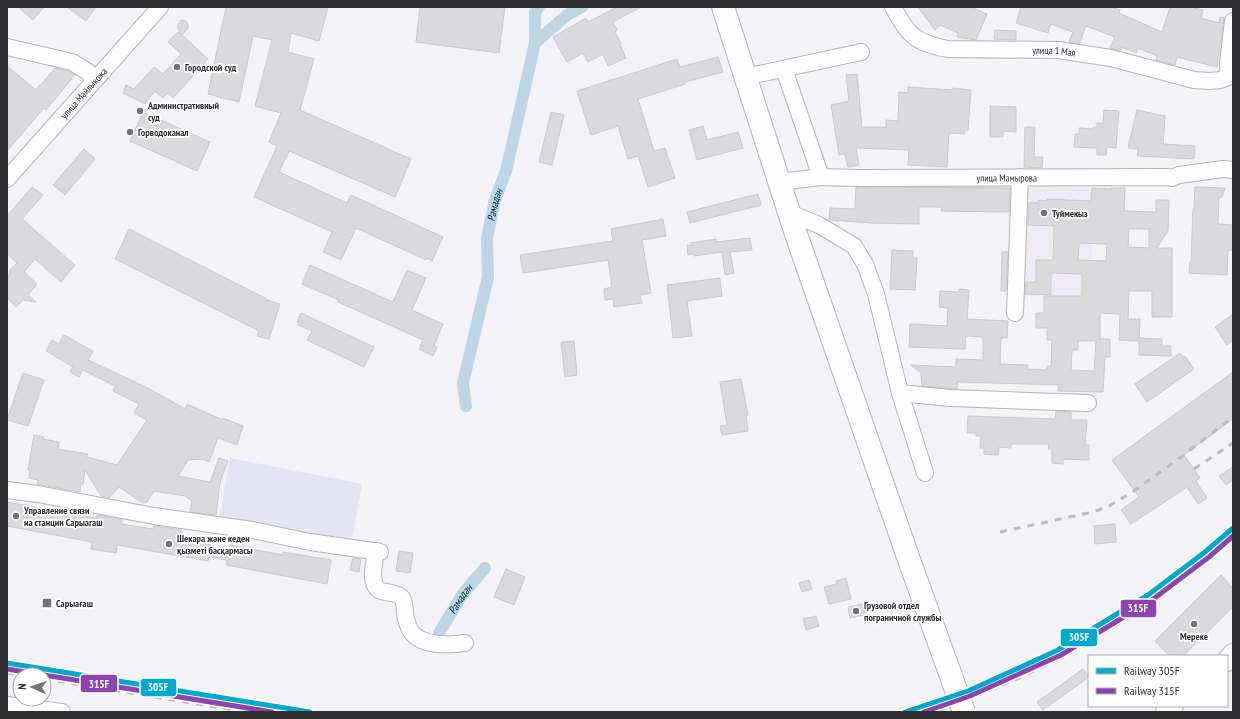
<svg xmlns="http://www.w3.org/2000/svg" width="1240" height="719" font-family="'PT Sans Narrow',sans-serif">
<style>
.education{fill:#eeeaf8}
.green{fill:#e4e4f2}
.lines{fill:none;stroke-linecap:round;stroke-linejoin:round}
.canal{stroke:#bed6e3;stroke-width:12}
.building{fill:#dadadd;stroke:#cacace;fill-rule:evenodd}
.minor-casing{stroke:#b5b6b9;stroke-width:18}
.major-casing{stroke:#b5b6b9;stroke-width:22}
.highway-casing{stroke:#b5b6b9;stroke-width:24}
.minor{stroke:#fdfdfe;stroke-width:16}
.major{stroke:#fdfdfe;stroke-width:20}
.highway{stroke:#fdfdfe;stroke-width:22}
.rail{stroke:#bdbdbf;stroke-width:3;stroke-dasharray:7 7;stroke-linecap:butt}
.highway-bridge-casing{stroke:#b5b6b9;stroke-width:24;stroke-linecap:butt}
.highway-bridge{stroke:#fdfdfe;stroke-width:22}
.rail-1-casing{stroke:#fff;stroke-width:8}
.rail-2-casing{stroke:#fff;stroke-width:8}
.rail-1{stroke:#00a9ce;stroke-width:5}
.rail-2{stroke:#8e44ad;stroke-width:5}
.poi-dot{fill:#737377;stroke:#fff;stroke-width:1.5}
.labels{text-anchor:middle;dominant-baseline:central;stroke-width:3.5;stroke-linejoin:round;paint-order:stroke}
.street-label{font-size:10px;fill:#2f2f32;stroke:#fff}
.poi-label{font-size:10px;font-weight:bold;fill:#2f2f32;stroke:#fff;text-anchor:start}
.water-label{font-size:11px;font-style:italic;fill:#013648;stroke:#fff}
.line-badge{stroke:#fff;stroke-width:1.5}
.badge-label{font-size:11px;text-anchor:middle;font-weight:bold;fill:#fff}
</style>
<rect width="100%" height="100%" fill="#f2f2f7"/>
<polygon class="education" points="1024,187 1094,188 1091,295 1018,295"/>
<polygon class="green" points="230,458 362,484 351,545 310,538 311,534 219,520"/>
<g class="lines">
<g class="canal">
<polyline points="535,43 567,15 582,7"/>
<path id="s1" d="M466,406L463,383L488,277L487,238L495,200L506,171L535,43V12L539,7"/>
<path id="s2" d="M439,633L462,595L485,568"/>
</g>
</g>
<g class="building">
<polygon points="18,7 44,7 33,20"/>
<polygon points="67,7 96,7 86,21"/>
<polygon points="226,7 328,7 319,41 291,33 288,52 314,59 300,110 411,159 395,197 289,151 279,172 347,203 351,195 443,237 432,261 427,258 426,260 356,228 341,260 323,252 332,232 254,197 277,146 269,142 281,113 255,106 272,40 253,36 239,102 208,94"/>
<polygon points="420,7 505,7 499,53 416,42"/>
<polygon points="617,7 641,7 613,22 617,30 615,32 621,43 620,44 626,58 608,66 603,54 588,62 583,53 567,62 553,37 586,18 588,22"/>
<polygon points="918,7 971,7 987,14 976,40 957,37 958,33 940,25 935,30"/>
<polygon points="1021,7 1111,7 1120,10 1119,13 1162,32 1170,7 1190,7 1203,10 1201,18 1219,23 1220,17 1224,18 1217,67 1177,57 1175,65 1156,60 1157,56 1138,48 1136,53 1122,47 1120,51 1113,49 1110,48 1115,37 1086,26 1079,44 1069,42 1073,32 1051,24 1048,33 1016,23"/>
<polygon points="181,20 186,21 188,24 188,28 182,35 208,59 173,98 167,93 163,98 155,91 145,104 123,93 126,85 134,89 154,67 163,74 181,54 168,42 178,32 181,35 177,26"/>
<polygon points="995,30 1016,31 1016,40 994,39"/>
<polygon points="718,57 723,72 685,82 685,84 638,99 654,151 665,148 675,178 648,187 638,156 628,159 618,126 591,135 577,91 677,59 680,67"/>
<polygon points="7,66 36,90 40,85 40,86 55,68 68,71 75,75 46,110 44,108 7,151"/>
<polygon points="857,74 862,127 886,127 886,120 898,121 899,92 908,93 908,87 953,90 953,88 971,90 968,130 965,130 964,134 949,133 947,167 908,165 909,150 856,148 859,165 848,167 845,154 839,155 831,105 849,101 846,75"/>
<polygon points="990,106 1016,107 1016,132 1003,131 1003,137 990,137"/>
<polygon points="1104,110 1119,111 1116,148 1107,147 1106,155 1097,155 1097,148 1074,147 1075,134 1079,134 1079,128 1093,129 1093,127 1097,127 1097,123 1103,123"/>
<polygon points="1137,110 1165,116 1163,144 1195,146 1194,159 1137,156 1138,149 1128,148"/>
<polygon points="143,112 210,142 197,171 130,141"/>
<polygon points="551,112 564,115 552,165 539,162"/>
<polygon points="703,126 707,140 738,132 743,148 697,160 689,130"/>
<polygon points="1025,127 1035,127 1034,157 1043,157 1042,168 1024,167"/>
<polygon points="84,149 95,159 65,195 53,185"/>
<polygon points="32,187 43,195 22,219 75,265 61,282 35,259 24,272 37,284 28,295 36,302 23,300 16,307 7,298 7,277 9,275 10,270 17,263 7,253 7,216"/>
<polygon points="856,187 1010,188 1009,212 941,211 942,207 919,207 919,224 871,223 829,220 830,208 855,209"/>
<polygon points="1195,187 1225,188 1222,197 1219,197 1218,224 1233,225 1233,247 1232,250 1228,250 1227,275 1189,273 1190,262 1191,262 1193,209 1194,209"/>
<path d="M1092,188L1111,189V188H1125L1124,211L1156,212V200H1169L1168,231L1157,248H1172V317H1152V291H1129L1128,319H1140L1139,338L1162,339V346H1171V356L1139,355V341L1119,340L1120,314L1100,313V339H1110V357H1105L1103,392L1058,391L1059,385L958,382L957,389L922,386L921,373L911,365L956,367V359L983,360V337L966,336L965,349L909,347L910,324L947,326L948,308L939,307L940,291L959,292V289L969,290L967,319L1008,321L1007,338H1001L1000,364L1028,365L1027,369L1047,370V366H1051L1052,340H1047V328H1036V313H1044V296H1082V274L1051,273V295L1025,294L1026,282H1036V260H1053L1054,226L1028,225L1029,203H1037L1039,200L1047,201V199L1091,201ZM1129,229H1149V248L1128,247ZM1079,243L1107,244L1106,261L1078,260ZM1078,341H1096L1094,371L1071,370L1072,350H1078Z"/>
<polygon points="758,194 761,205 690,223 687,212"/>
<polygon points="663,219 666,236 642,240 651,293 640,295 642,303 614,307 613,299 605,300 604,289 612,287 608,260 523,273 520,255 613,241 611,229"/>
<polygon points="129,229 267,299 267,300 280,304 269,339 257,336 259,331 115,259"/>
<polygon points="750,238 752,250 730,252 734,273 725,275 722,252 694,256 694,254 688,255 687,245 692,245 691,243 716,239 716,242"/>
<polygon points="892,250 913,251 913,258 917,258 915,290 890,289"/>
<polygon points="1002,252 1008,252 1006,291 1001,291"/>
<polygon points="310,265 393,302 407,270 426,278 412,310 443,324 434,346 437,347 433,356 419,349 423,340 338,302 339,300 302,284"/>
<polygon points="720,278 722,296 687,301 692,336 673,338 667,285"/>
<polygon points="301,313 374,347 364,367 307,340 312,331 298,325 299,323 297,322"/>
<polygon points="1233,314 1233,340 1227,345 1215,327"/>
<polygon points="64,335 93,351 88,360 148,388 185,409 187,404 223,420 223,418 243,426 237,445 218,438 209,462 202,459 188,460 178,476 210,482 219,458 228,461 220,482 216,515 190,512 192,501 185,496 154,491 147,502 143,503 119,487 109,498 101,496 85,470 83,484 81,484 80,492 37,484 38,480 29,478 30,470 28,470 34,435 44,437 43,439 59,442 58,449 88,454 87,457 117,465 147,420 134,413 139,404 113,391 115,386 83,370 79,377 70,372 73,367 46,351 52,340 59,344"/>
<polygon points="574,341 577,375 565,377 561,342"/>
<polygon points="1180,353 1183,357 1185,356 1194,369 1147,402 1135,384"/>
<polygon points="1233,372 1233,419 1184,455 1200,478 1196,481 1207,498 1198,504 1187,487 1131,524 1121,510 1139,497 1112,460"/>
<polygon points="23,373 44,380 28,426 7,420"/>
<polygon points="741,379 748,415 746,415 748,431 722,435 720,426 727,425 720,382"/>
<polygon points="1056,411 1071,412 1071,420 1087,420 1085,445 1089,445 1089,460 1063,459 1063,464 1052,463 1052,449 1048,449 1049,444 1011,444 1011,448 999,447 998,455 984,454 984,448 980,448 981,436 976,436 976,433 967,433 968,416 1055,419"/>
<polygon points="1233,467 1233,480 1226,485 1219,476"/>
<polygon points="7,502 97,518 97,515 122,520 121,524 153,529 154,526 182,530 182,535 212,540 210,547 228,551 230,545 283,555 283,552 331,560 327,584 226,565 227,560 209,557 208,561 117,545 116,553 91,549 92,542 7,526"/>
<polygon points="1115,524 1116,542 1095,544 1094,526"/>
<polygon points="399,551 413,553 410,573 396,571"/>
<polygon points="353,558 361,559 359,572 350,570"/>
<polygon points="506,569 525,577 514,605 494,597"/>
<polygon points="1221,575 1233,588 1233,607 1183,656 1170,656 1155,641"/>
<polygon points="846,578 851,599 829,604 824,587 837,584 836,581"/>
<polygon points="809,580 812,589 802,592 799,583"/>
<polygon points="862,604 865,615 850,618 848,607"/>
<polygon points="816,616 819,626 806,630 803,619"/>
<polygon points="1083,669 1089,677 1043,710 1037,702"/>
</g>
<g class="lines">
<defs>
<g id="minor">
<path id="s3" d="M893,7C908,36 916,43 948,49L1058,50L1111,58L1194,80L1210,81L1220,80L1233,75"/>
<polyline points="7,47 72,62 88,72 95,79"/>
<polyline points="784,69 821,177"/>
<polyline points="1229,76 1228,63 1233,21"/>
<polyline points="745,77 861,52"/>
<path id="s4" d="M7,179L160,7"/>
<path id="s5" d="M779,182L821,177L858,178L1168,177L1172,178L1179,175L1223,169L1233,170"/>
<polyline points="790,213 819,225 854,246 865,264 876,294 900,393 925,473"/>
<polyline points="1015,313 1020,177"/>
<polyline points="900,393 950,398 1088,403"/>
<polyline points="7,490 38,494 154,516 252,530 310,542 380,552"/>
<path d="M376,551C375,562 368,582 379,590C382,592 387,592 391,593C395,594 399,594 402,598C406,604 404,612 406,619C408,625 409,631 414,635C426,646 450,645 465,643"/>
<polyline points="7,705 62,712"/>
</g>
<g id="major">
<polyline points="1227,661 1233,654"/>
<polyline points="1166,712 1173,706"/>
</g>
<polyline id="highway" points="723,7 795,231 908,557"/>
</defs>
<use href="#minor" class="minor-casing"/>
<use href="#major" class="major-casing"/>
<use href="#highway" class="highway-casing"/>
<use href="#minor" class="minor"/>
<use href="#major" class="major"/>
<use href="#highway" class="highway"/>
<g class="rail">
<polyline points="1194,469 1233,443"/>
<polyline points="1000,532 1093,512 1109,506 1134,491 1177,460 1233,417"/>
<polyline points="7,673 20,675"/>
<polyline points="44,679 246,712"/>
<polyline points="937,712 1022,677 1062,657 1140,611 1173,587 1233,539"/>
</g>
<defs>
<polyline id="highway-bridge" points="908,557 964,712"/>
</defs>
<use href="#highway-bridge" class="highway-bridge-casing"/>
<use href="#highway-bridge" class="highway-bridge"/>
<defs>
<g id="rail-1">
<polyline points="7,663 310,712"/>
<polyline points="905,712 968,691 1058,650 1148,595 1205,552 1233,528"/>
</g>
<g id="rail-2">
<polyline points="7,669 44,675"/>
<polyline points="44,675 272,712"/>
<polyline points="924,712 970,696 1061,655 1152,600 1209,557 1233,536"/>
</g>
</defs>
<use href="#rail-1" class="rail-1-casing"/>
<use href="#rail-2" class="rail-2-casing"/>
<use href="#rail-1" class="rail-1"/>
<use href="#rail-2" class="rail-2"/>
</g>
<g class="poi-dot">
<circle cx="177" cy="67" r="4"/>
<circle cx="140" cy="111" r="4"/>
<circle cx="130" cy="132" r="4"/>
<circle cx="1044" cy="213" r="4"/>
<circle cx="16" cy="516" r="4"/>
<circle cx="169" cy="544" r="4"/>
<rect x="42" y="598" width="10" height="10" rx="2"/>
<circle cx="856" cy="611" r="4"/>
<circle cx="1194" cy="624" r="4"/>
</g>
<g class="labels">
<g class="street-label">
<text stroke="none"><textPath href="#s3" startOffset="179">улица 1 Мая</textPath></text>
<text stroke="none"><textPath href="#s4" startOffset="115">улица Майлыкожа</textPath></text>
<text stroke="none"><textPath href="#s5" startOffset="228">улица Мамырова</textPath></text>
</g>
<g class="poi-label">
<text x="185" y="67">Городской суд</text>
<text x="148" y="105">Административный<tspan x="148" dy="12">суд</tspan></text>
<text x="138" y="132">Горводоканал</text>
<text x="1052" y="213">Туймекыз</text>
<text x="24" y="510">Управление связи<tspan x="24" dy="12">на станции Сарыагаш</tspan></text>
<text x="177" y="538">Шекара және кеден<tspan x="177" dy="12">қызметі басқармасы</tspan></text>
<text x="56" y="603">Сарыағаш</text>
<text x="864" y="605">Грузовой отдел<tspan x="864" dy="12">пограничной службы</tspan></text>
<text x="1194" y="636" text-anchor="middle">Мереке</text>
</g>
<g class="water-label">
<text stroke="none"><textPath href="#s1" startOffset="205">Рамадан</textPath></text>
<text stroke="none"><textPath href="#s2" startOffset="40">Рамадан</textPath></text>
</g>
</g>
<g class="line-badge">
<rect x="1120" y="599" width="37" height="19" rx="4" fill="#8e44ad"/>
<rect x="1060" y="628" width="38" height="19" rx="4" fill="#00a9ce"/>
<rect x="80" y="674" width="38" height="19" rx="4" fill="#8e44ad"/>
<rect x="140" y="678" width="37" height="19" rx="4" fill="#00a9ce"/>
</g>
<g class="badge-label">
<text x="1138" y="612">315F</text>
<text x="1079" y="641">305F</text>
<text x="99" y="688">315F</text>
<text x="158" y="691">305F</text>
</g>
<rect width="1240" height="719" fill="none" stroke="#2f2f32" stroke-width="16"/>
<rect x="1088" y="655" width="140" height="52" fill="#ffffff" stroke="#acacad"/>
<rect x="1096" y="668" width="20" height="6" fill="#00a9ce" stroke="#acacad"/>
<text x="1124" y="675" font-size="12" fill="#2f2f32">Railway 305F</text>
<rect x="1096" y="688" width="20" height="6" fill="#8e44ad" stroke="#acacad"/>
<text x="1124" y="695" font-size="12" fill="#2f2f32">Railway 315F</text>
<g transform="translate(32 687) rotate(273)"><circle r="19" fill="#ffffff" stroke="#acacad"/>
<path d="M0-3L7 15L0 10L-7 15Z" fill="#737377"/>
<text y="-6" font-size="11" font-weight="bold" text-anchor="middle" fill="#2f2f32">N</text>
</g>
</svg>
